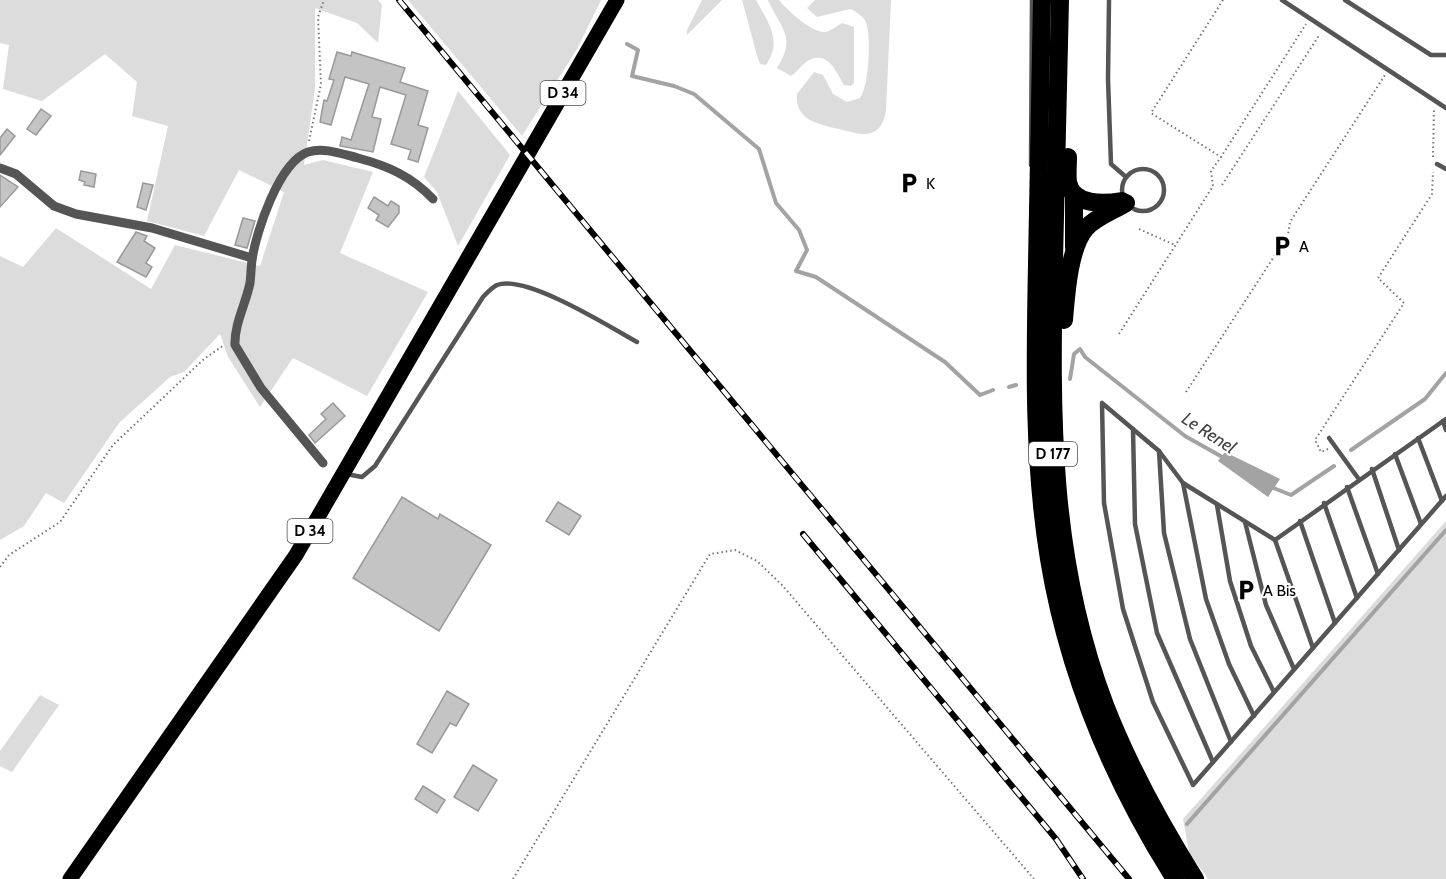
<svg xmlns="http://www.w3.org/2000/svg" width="1446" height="879" font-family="Cabin,sans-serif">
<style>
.green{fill:#dcdcdc}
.water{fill:#a3a3a3}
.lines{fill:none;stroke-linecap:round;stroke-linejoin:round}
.stream{stroke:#a3a3a3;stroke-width:4}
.building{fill:#c4c4c4;stroke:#999;stroke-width:1.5}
.path{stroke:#777;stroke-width:2;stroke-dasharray:1.5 3;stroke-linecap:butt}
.lane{stroke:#555;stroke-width:4.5}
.street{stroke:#555;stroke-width:9}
.primary{stroke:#000;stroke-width:15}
.highway{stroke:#000;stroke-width:18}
.rail-casing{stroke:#000;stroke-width:6}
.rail{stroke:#fff;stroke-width:4;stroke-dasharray:11;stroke-linecap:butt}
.labels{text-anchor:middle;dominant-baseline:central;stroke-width:4.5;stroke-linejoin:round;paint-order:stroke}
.shield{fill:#fff;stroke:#4c4c4c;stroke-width:1.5}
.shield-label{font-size:15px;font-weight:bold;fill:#000}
.poi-label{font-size:16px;fill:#000;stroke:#fff;text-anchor:start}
.water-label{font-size:18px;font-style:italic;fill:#444;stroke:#fff}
</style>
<rect width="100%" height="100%" fill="#fff"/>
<g class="green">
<polygon points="0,0 378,0 382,5 378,43 357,23 315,8 315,88 304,165 323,160 373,172 340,253 428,292 367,396 293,358 260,407 228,357 220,334 184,372 170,377 119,423 64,503 46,493 24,526 0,540 0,256 23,267 56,228 151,289 175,245 260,266 284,192 239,170 204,236 147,221 168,126 132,116 137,82 105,54 42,101 3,89 9,45 0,43"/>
<polygon points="408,0 601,0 577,49 522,136"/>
<polygon points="702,0 722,0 687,35 687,30"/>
<path d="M742,0H756C768,22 783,41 766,65L760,64L758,59Z"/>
<path d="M768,0H779C787,10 812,33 825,32C831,31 837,26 842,23L854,27V83L851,86L844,85C836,72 829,51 809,60C802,64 797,72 791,76L777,68C797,37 781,29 768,0Z"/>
<path d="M815,0H891L886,111C884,121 881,130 871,133C862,136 852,132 843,130C823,125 794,122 797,94L814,72L823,75L833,94L847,102L860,98C869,87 872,33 865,20C861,15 856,11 850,9L817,17L807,8Z"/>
<polygon points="458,91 510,155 458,246 437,192 424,177"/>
<polygon points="1446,521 1446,879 1208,879 1189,852 1183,819"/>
<polygon points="40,695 59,705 12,772 0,766 0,751"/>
</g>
<polygon class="water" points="1225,452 1280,479 1268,497 1218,461"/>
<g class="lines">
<g class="stream">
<polyline points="627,44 638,50 632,76 674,86 694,94 759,149 776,203 799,230 807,250 796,271 816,277 945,362 980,395 993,390"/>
<polyline points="1070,379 1074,354 1080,349 1085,357 1185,436 1224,458"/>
<polyline points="1009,387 1016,385"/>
<polyline points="1351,450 1425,399 1446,373"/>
<polyline points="1271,487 1291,495 1334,466"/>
<polyline points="1187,824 1446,530"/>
</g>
</g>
<g class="building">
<polygon points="337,52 351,56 352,52 405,68 400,82 428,91 418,125 428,128 418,162 408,159 411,150 391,144 406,95 380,87 372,117 381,119 373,152 340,146 342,137 351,140 369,84 345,77 331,125 320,122 324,100 327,101 334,80 329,79"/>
<polygon points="41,109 51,116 36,135 27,129"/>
<polygon points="7,129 15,136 0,155 0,138"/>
<polygon points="81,171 96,174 94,187 84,185 85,182 79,180"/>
<polygon points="0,175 18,187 0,207"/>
<polygon points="143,183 153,185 146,210 137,207"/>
<polygon points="374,197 388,206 391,201 399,206 399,213 388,227 376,220 379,215 368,208"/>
<polygon points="243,218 255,221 247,248 235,245"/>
<polygon points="136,232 147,236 144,241 155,248 146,263 152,267 146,277 117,262"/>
<polygon points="333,403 345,416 315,443 309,435 326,419 321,414"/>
<polygon points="402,497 438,519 440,514 491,545 439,631 353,578"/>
<polygon points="558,502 581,516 569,535 546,521"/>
<polygon points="447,691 469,704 456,726 450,723 432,753 417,744"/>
<polygon points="473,765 497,780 478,811 454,797"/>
<polygon points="423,786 445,800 437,813 415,799"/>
</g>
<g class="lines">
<g class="path">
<polyline points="1223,0 1151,113 1221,157 1306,24"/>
<polyline points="309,141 321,84 318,17 324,0"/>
<polyline points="1433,157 1434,109"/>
<polyline points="1222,185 1320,34"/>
<polyline points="1139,229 1175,245"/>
<polyline points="1119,334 1213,186 1211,171 1221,157"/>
<polyline points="1186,392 1288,235 1290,222 1385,75"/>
<polyline points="1328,449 1321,452 1315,440 1404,303 1378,278 1432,194 1433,172"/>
<polyline points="0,567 9,555 60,522 113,445 204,359 224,345"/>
<polyline points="513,879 710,554 735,550 757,561 782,585 1034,879"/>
</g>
<g class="lane">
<polyline points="1109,0 1108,79 1111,164 1126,177"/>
<polyline points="1282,0 1446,108"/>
<polyline points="1345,0 1431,55 1446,55"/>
<polyline points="1437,164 1446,169"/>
<polyline points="1031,165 1032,0"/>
<circle cx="1143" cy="190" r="21"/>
<polyline points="1446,419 1275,540 1183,483 1159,451 1102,403 1104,503 1123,609 1153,702 1193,785 1446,496"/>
<polyline points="1443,421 1446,430"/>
<polyline points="1133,429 1135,524 1157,633 1213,762"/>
<polyline points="1329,438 1358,478"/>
<polyline points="1418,438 1442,501"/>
<polyline points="1159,451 1164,533 1190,639 1231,742"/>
<polyline points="1395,454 1421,524"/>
<polyline points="1372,469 1399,550"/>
<path d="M346,474L362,477L375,466L483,297C487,293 491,288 497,285C526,274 610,327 637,342"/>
<polyline points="1183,483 1206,599 1229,664 1254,716"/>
<polyline points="1347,487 1378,574"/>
<polyline points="1324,503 1357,598"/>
<polyline points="1217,505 1230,581 1251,646 1274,692"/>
<polyline points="1300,521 1335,623"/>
<polyline points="1245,522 1266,605 1294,669"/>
<polyline points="1275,540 1313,648"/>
</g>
<g class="street">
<polyline points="0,168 16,174 54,206 76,214 152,228 252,258"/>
<path d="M323,463L261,388L235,345C234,325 246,303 250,283C251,275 251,267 252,260C256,232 279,162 308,152C324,147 342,154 358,158C388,166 411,176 433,199"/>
</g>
<polyline class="primary" points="70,879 296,555 617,0"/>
<g class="highway">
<path d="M1042,0C1041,88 1039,176 1037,264C1035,363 1033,461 1049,559C1068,675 1113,781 1175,879"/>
<path d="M1060,0C1058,87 1056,173 1054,260C1051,415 1049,558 1105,705C1129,767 1160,823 1195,879"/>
<path d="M1068,157C1068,165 1067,174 1068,182C1072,206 1105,204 1122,201"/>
<polyline points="1074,247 1074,194"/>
<path d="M1064,320C1066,296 1069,247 1086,228C1096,217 1113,211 1126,203"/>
</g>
<defs>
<g id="rail">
<polyline points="399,0 1129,879"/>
<polyline points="803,534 1056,839 1083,879"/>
</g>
</defs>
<use href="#rail" class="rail-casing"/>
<use href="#rail" class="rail"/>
</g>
<defs>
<symbol id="parking-bare" viewBox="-9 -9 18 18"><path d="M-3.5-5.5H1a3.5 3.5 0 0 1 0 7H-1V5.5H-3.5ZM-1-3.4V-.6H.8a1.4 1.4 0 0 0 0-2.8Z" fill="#000" stroke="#fff" stroke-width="2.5" paint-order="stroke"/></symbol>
</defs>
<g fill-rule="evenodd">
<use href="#parking-bare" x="894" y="168" width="30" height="30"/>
<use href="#parking-bare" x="1267" y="231" width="30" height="30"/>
<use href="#parking-bare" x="1231" y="575" width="30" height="30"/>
</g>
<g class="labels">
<g class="shield">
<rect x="540.5" y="81" width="45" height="24" rx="4.5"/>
<rect x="1029" y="442" width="48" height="24" rx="4.5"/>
<rect x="287.5" y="519" width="45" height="24" rx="4.5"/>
</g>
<g class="shield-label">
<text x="563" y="93">D 34</text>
<text x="1053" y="454">D 177</text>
<text x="310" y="531">D 34</text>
</g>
<g class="poi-label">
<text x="926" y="183">K</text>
<text x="1299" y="246">A</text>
<text x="1263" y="590">A Bis</text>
</g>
<g class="water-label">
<text transform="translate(1209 433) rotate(33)">Le Renel</text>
</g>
</g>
</svg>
